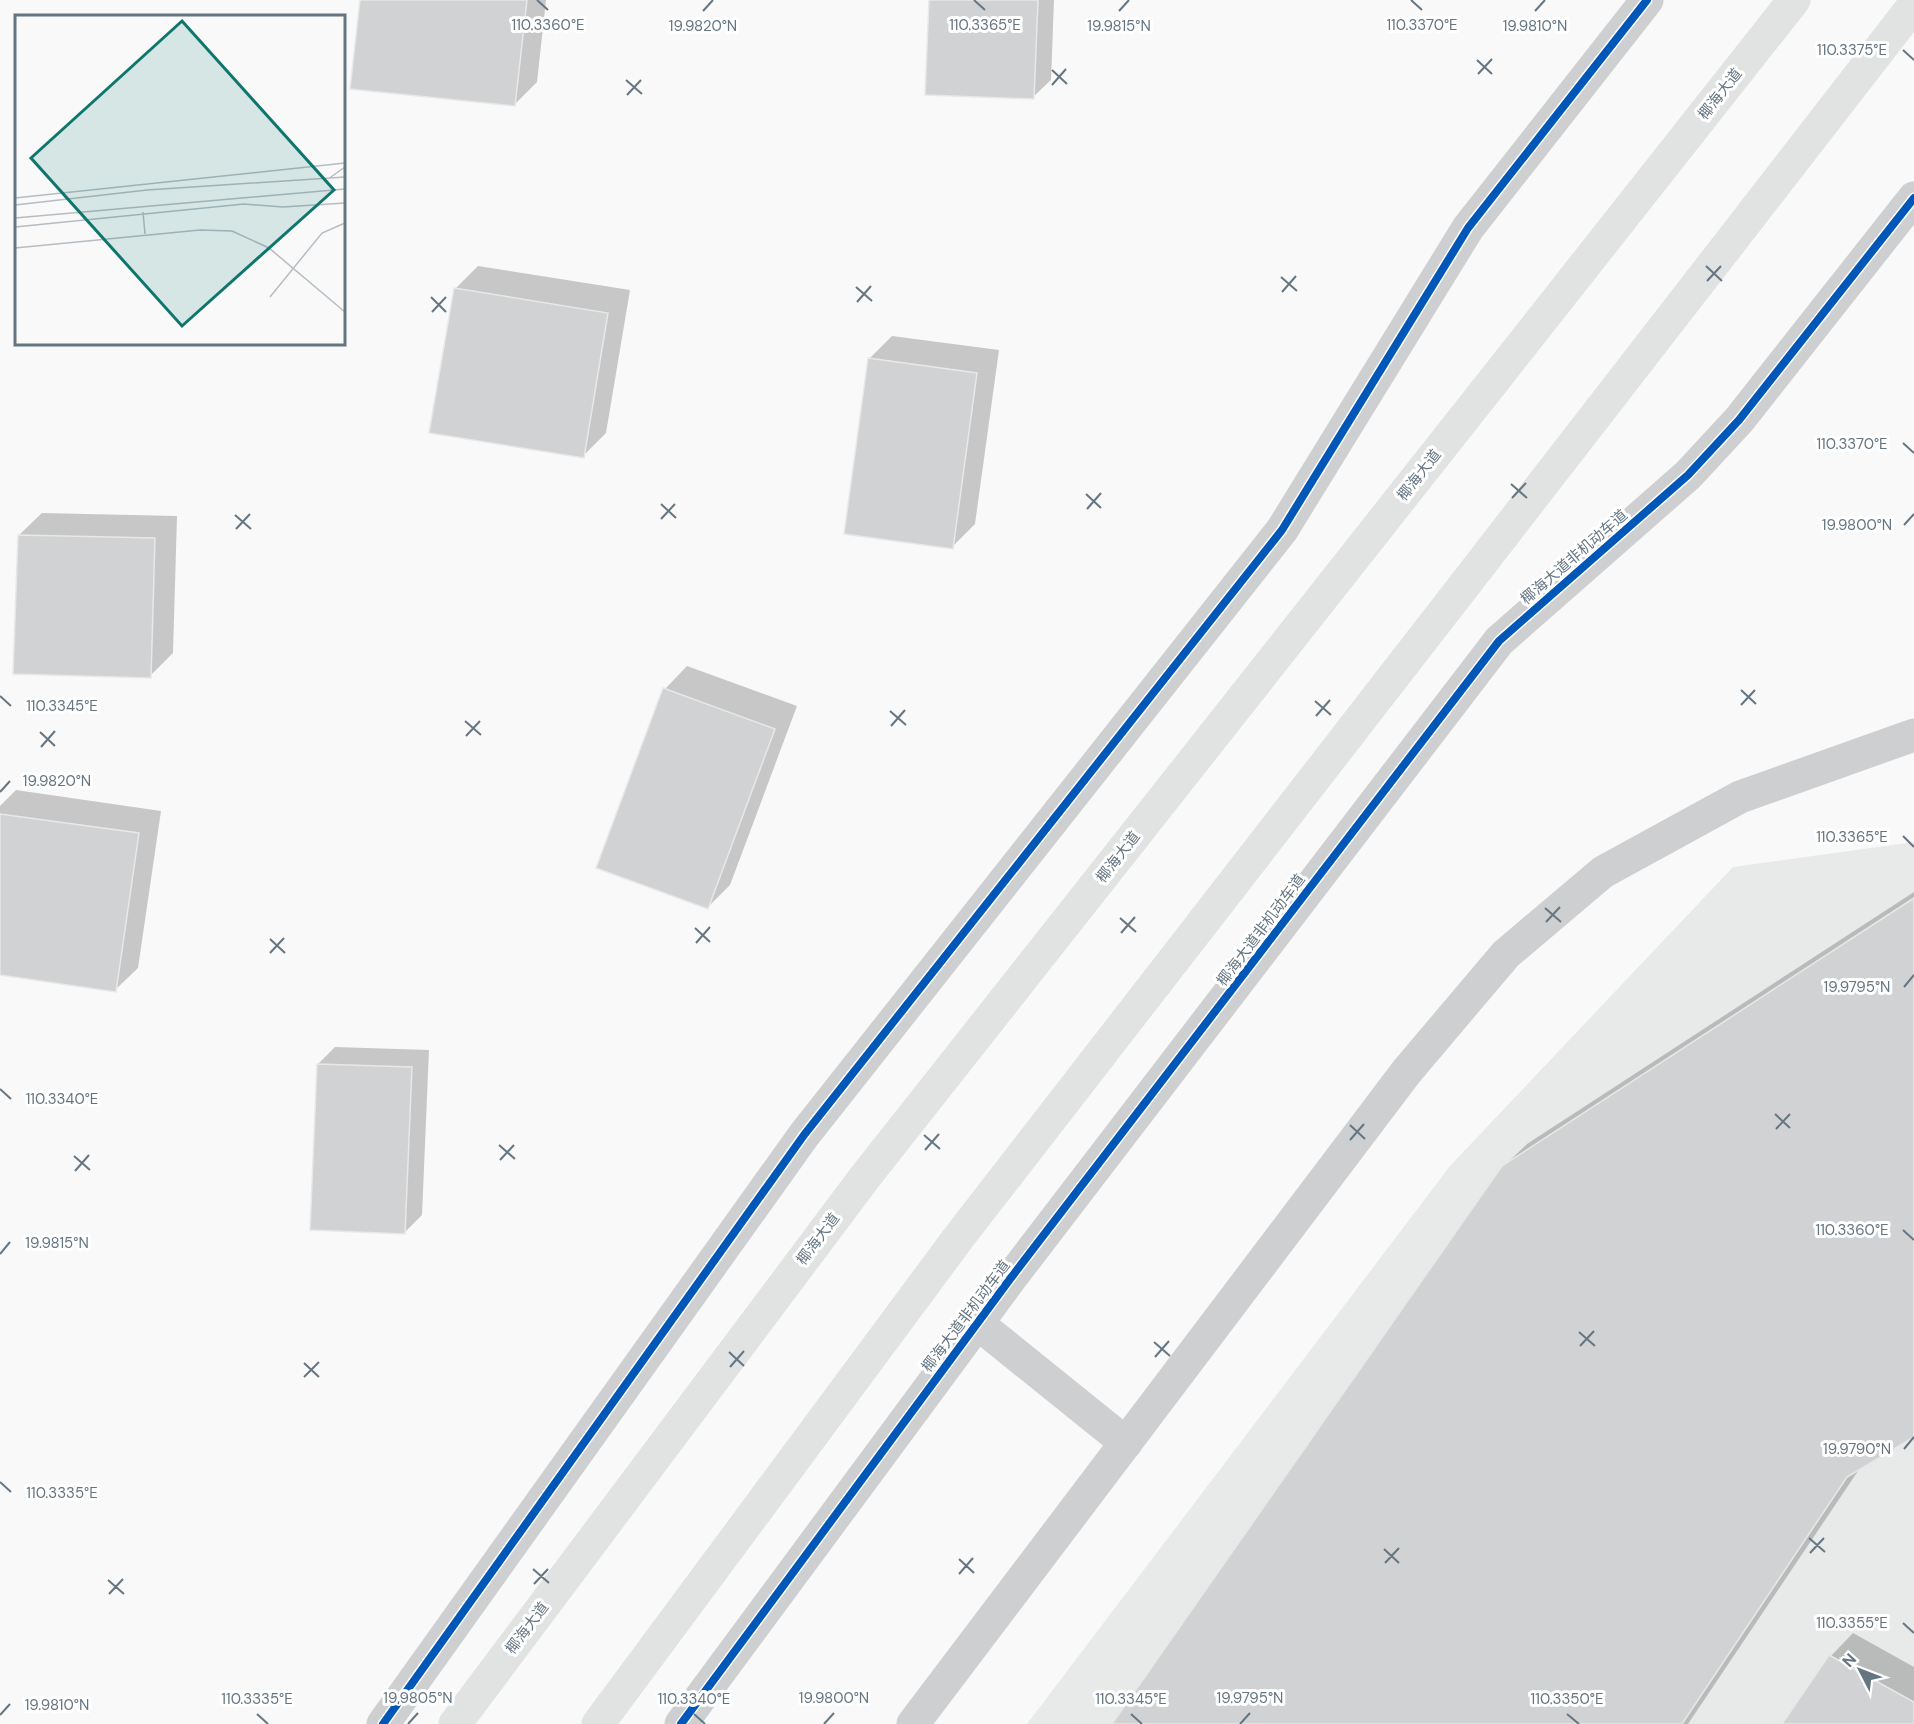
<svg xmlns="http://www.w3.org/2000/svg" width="1914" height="1724" font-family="'DM Sans','Noto Sans SC',sans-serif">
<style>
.built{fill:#e8e9e9}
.shadow{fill:#0003}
.building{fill:#d0d2d3;stroke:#e8e8e8;stroke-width:1.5}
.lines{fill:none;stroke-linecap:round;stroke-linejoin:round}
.minor{stroke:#cecfd0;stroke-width:33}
.highway{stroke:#e1e2e2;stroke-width:33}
.cycleway-casing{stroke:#fff;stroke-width:11}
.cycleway{stroke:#0057b8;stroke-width:8}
.ticks{fill:none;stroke:#657683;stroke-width:2}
.labels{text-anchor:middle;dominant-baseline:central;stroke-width:6;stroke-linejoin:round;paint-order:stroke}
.street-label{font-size:15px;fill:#657683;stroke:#fff}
.inset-road{fill:none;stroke:#b5bdc3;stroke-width:1.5}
.view{fill:#0f766e;fill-opacity:0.15;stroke:#0f766e;stroke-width:3}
.inset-edge{fill:none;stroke:#657683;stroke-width:3}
.ticks-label{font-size:15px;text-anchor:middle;fill:#657683;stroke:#fff;stroke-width:6;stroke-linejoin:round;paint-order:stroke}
</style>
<rect width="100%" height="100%" fill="#f9f9f9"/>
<polygon class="built" points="1914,842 1914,1724 1027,1724 1450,1166 1733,867"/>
<g class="shadow">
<polygon points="361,0 546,0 537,82 514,105"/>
<polygon points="931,0 1054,0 1051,80 1033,97"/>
<polygon points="478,266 630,290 606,433 583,456 455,289"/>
<polygon points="892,336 999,350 975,524 952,547 870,358"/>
<polygon points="42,513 177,516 173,653 150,676 19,535"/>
<polygon points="687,666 797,706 730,885 707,908 598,867 665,689"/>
<polygon points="16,790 161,811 138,968 115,990 0,974 0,806"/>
<polygon points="1914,892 1914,1435 1860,1468 1688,1724 1114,1724 1503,1167 1527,1144"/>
<polygon points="335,1047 429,1050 422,1215 405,1232 318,1064"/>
<polygon points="1853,1633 1914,1667 1914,1724 1784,1724 1831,1656"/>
</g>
<g class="building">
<polygon points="360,0 527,0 515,106 350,89"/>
<polygon points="929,0 1038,0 1034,99 925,95"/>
<polygon points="454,288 608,313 584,458 429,433"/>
<polygon points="868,358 977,373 953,549 844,534"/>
<polygon points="18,535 155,538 151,678 13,674"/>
<polygon points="663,688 775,729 708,909 596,868"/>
<polygon points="0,814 139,833 116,992 0,975"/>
<polygon points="1914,898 1914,1437 1847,1477 1682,1724 1112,1724 1502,1166"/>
<polygon points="317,1064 412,1067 405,1234 310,1230"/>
<polygon points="1829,1655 1914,1702 1914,1724 1782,1724"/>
</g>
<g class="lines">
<g class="minor">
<polyline points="977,1323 1126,1443"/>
<polyline points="383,1724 804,1135 1282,530 1468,228 1647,0"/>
<polyline points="681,1724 1010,1279 1499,641 1688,475 1739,420 1914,198"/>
<polyline points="913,1724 1407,1071 1506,954 1603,872 1740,797 1914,735"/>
</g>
<g class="highway">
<polyline points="455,1724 865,1177 1794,0"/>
<polyline points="598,1724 959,1237 1914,5"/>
</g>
<defs>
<g id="cycleway">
<polyline points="383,1724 804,1135 1282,530 1468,228 1647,0"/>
<polyline points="681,1724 1010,1279 1499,641 1688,475 1739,420 1914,198"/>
</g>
</defs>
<use href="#cycleway" class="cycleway-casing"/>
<use href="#cycleway" class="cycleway"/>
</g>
<path class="ticks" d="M537,0L548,10M974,0L985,10M1411,0L1422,10M703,11L713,0M1119,11L1129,0M1535,11L1545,0M1903,50L1914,60M1477,60L1492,74M1052,70L1067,84M1478,74L1492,59M626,80L642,94M1052,85L1066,69M627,95L641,80M1706,266L1722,281M1281,277L1297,291M1707,281L1721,266M856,287L872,301M1282,292L1296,276M431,297L446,312M857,302L871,286M432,312L446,297M1903,443L1914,453M1511,484L1527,498M1086,494L1101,508M1512,498L1526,483M661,504L676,518M1087,509L1101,493M235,515L251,529M661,519L675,504M1904,525L1914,514M236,529L250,514M1741,690L1756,704M0,696L11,706M1315,701L1331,715M1741,705L1755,690M890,711L906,725M1316,716L1330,700M465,721L481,735M891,726L905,710M40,732L55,746M466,736L480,721M41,747L55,731M0,792L10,781M1903,836L1914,847M1545,908L1561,922M1120,918L1136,932M1546,922L1560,907M695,928L710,942M1121,933L1135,917M270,939L285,953M696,943L710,927M270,953L284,938M1904,987L1914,975M0,1089L11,1099M1775,1114L1790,1128M1350,1125L1365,1139M1776,1129L1790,1114M924,1135L940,1149M1350,1140L1364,1124M499,1145L515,1159M925,1150L939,1134M74,1156L90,1170M500,1160L514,1145M75,1171L89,1155M1903,1230L1914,1240M0,1254L10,1242M1579,1332L1595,1346M1154,1342L1170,1356M1580,1346L1594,1331M729,1352L744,1366M1155,1357L1169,1341M304,1363L319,1377M730,1367L744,1351M304,1377L319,1362M1904,1449L1914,1437M0,1482L11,1492M1809,1538L1825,1552M1384,1549L1399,1563M1810,1553L1824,1538M959,1559L974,1573M1385,1563L1399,1548M533,1569L549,1583M959,1574L973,1558M108,1580L124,1594M534,1584L548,1569M109,1594L123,1579M1903,1623L1914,1633M257,1714L268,1724M694,1714L705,1724M1131,1714L1142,1724M1567,1714L1579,1724M0,1715L10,1704M408,1724L418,1713M824,1724L834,1713M1240,1724L1250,1713"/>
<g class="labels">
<g class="street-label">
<text transform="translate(1720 94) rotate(-52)">椰海大道</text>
<text transform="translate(1419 475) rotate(-52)">椰海大道</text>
<text transform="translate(1574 557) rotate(-41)">椰海大道非机动车道</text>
<text transform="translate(1118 857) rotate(-52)">椰海大道</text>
<text transform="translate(1261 930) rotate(-53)">椰海大道非机动车道</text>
<text transform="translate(818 1239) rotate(-53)">椰海大道</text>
<text transform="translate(966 1316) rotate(-53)">椰海大道非机动车道</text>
<text transform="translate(527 1628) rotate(-53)">椰海大道</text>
</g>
</g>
<g transform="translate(15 15)">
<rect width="330" height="330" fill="#f9f9f9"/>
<path class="inset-road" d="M313,164L330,152M0,183L330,148M0,190L132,175L330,162M128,197L130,219M0,203L330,174M0,212L229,189L268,192L330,188M0,233L185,215L217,216L254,233L330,297M255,282L307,218L330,208"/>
<path class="view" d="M167,6L319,175L167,311L16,143Z"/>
<rect width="330" height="330" class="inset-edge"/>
</g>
<g class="ticks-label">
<text x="548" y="30">110.3360°E</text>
<text x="985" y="30">110.3365°E</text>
<text x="1422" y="30">110.3370°E</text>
<text x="703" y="31">19.9820°N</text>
<text x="1119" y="31">19.9815°N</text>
<text x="1535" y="31">19.9810°N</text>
<text x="1852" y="55">110.3375°E</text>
<text x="1852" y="449">110.3370°E</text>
<text x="1857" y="530">19.9800°N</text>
<text x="62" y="711">110.3345°E</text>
<text x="57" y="786">19.9820°N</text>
<text x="1852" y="842">110.3365°E</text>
<text x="1857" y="992">19.9795°N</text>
<text x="62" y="1104">110.3340°E</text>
<text x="1852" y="1235">110.3360°E</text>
<text x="57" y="1248">19.9815°N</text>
<text x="1857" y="1454">19.9790°N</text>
<text x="62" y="1498">110.3335°E</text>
<text x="1852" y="1628">110.3355°E</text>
<text x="418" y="1703">19.9805°N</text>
<text x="834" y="1703">19.9800°N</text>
<text x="1250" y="1703">19.9795°N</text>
<text x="257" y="1704">110.3335°E</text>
<text x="694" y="1704">110.3340°E</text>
<text x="1131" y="1704">110.3345°E</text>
<text x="1567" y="1704">110.3350°E</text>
<text x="57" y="1710">19.9810°N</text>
</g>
<g transform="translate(1860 1670) rotate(312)" stroke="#ffffff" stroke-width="4.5" paint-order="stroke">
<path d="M0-4.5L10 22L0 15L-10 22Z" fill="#657683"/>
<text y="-9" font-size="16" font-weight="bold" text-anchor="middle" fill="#657683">N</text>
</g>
</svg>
